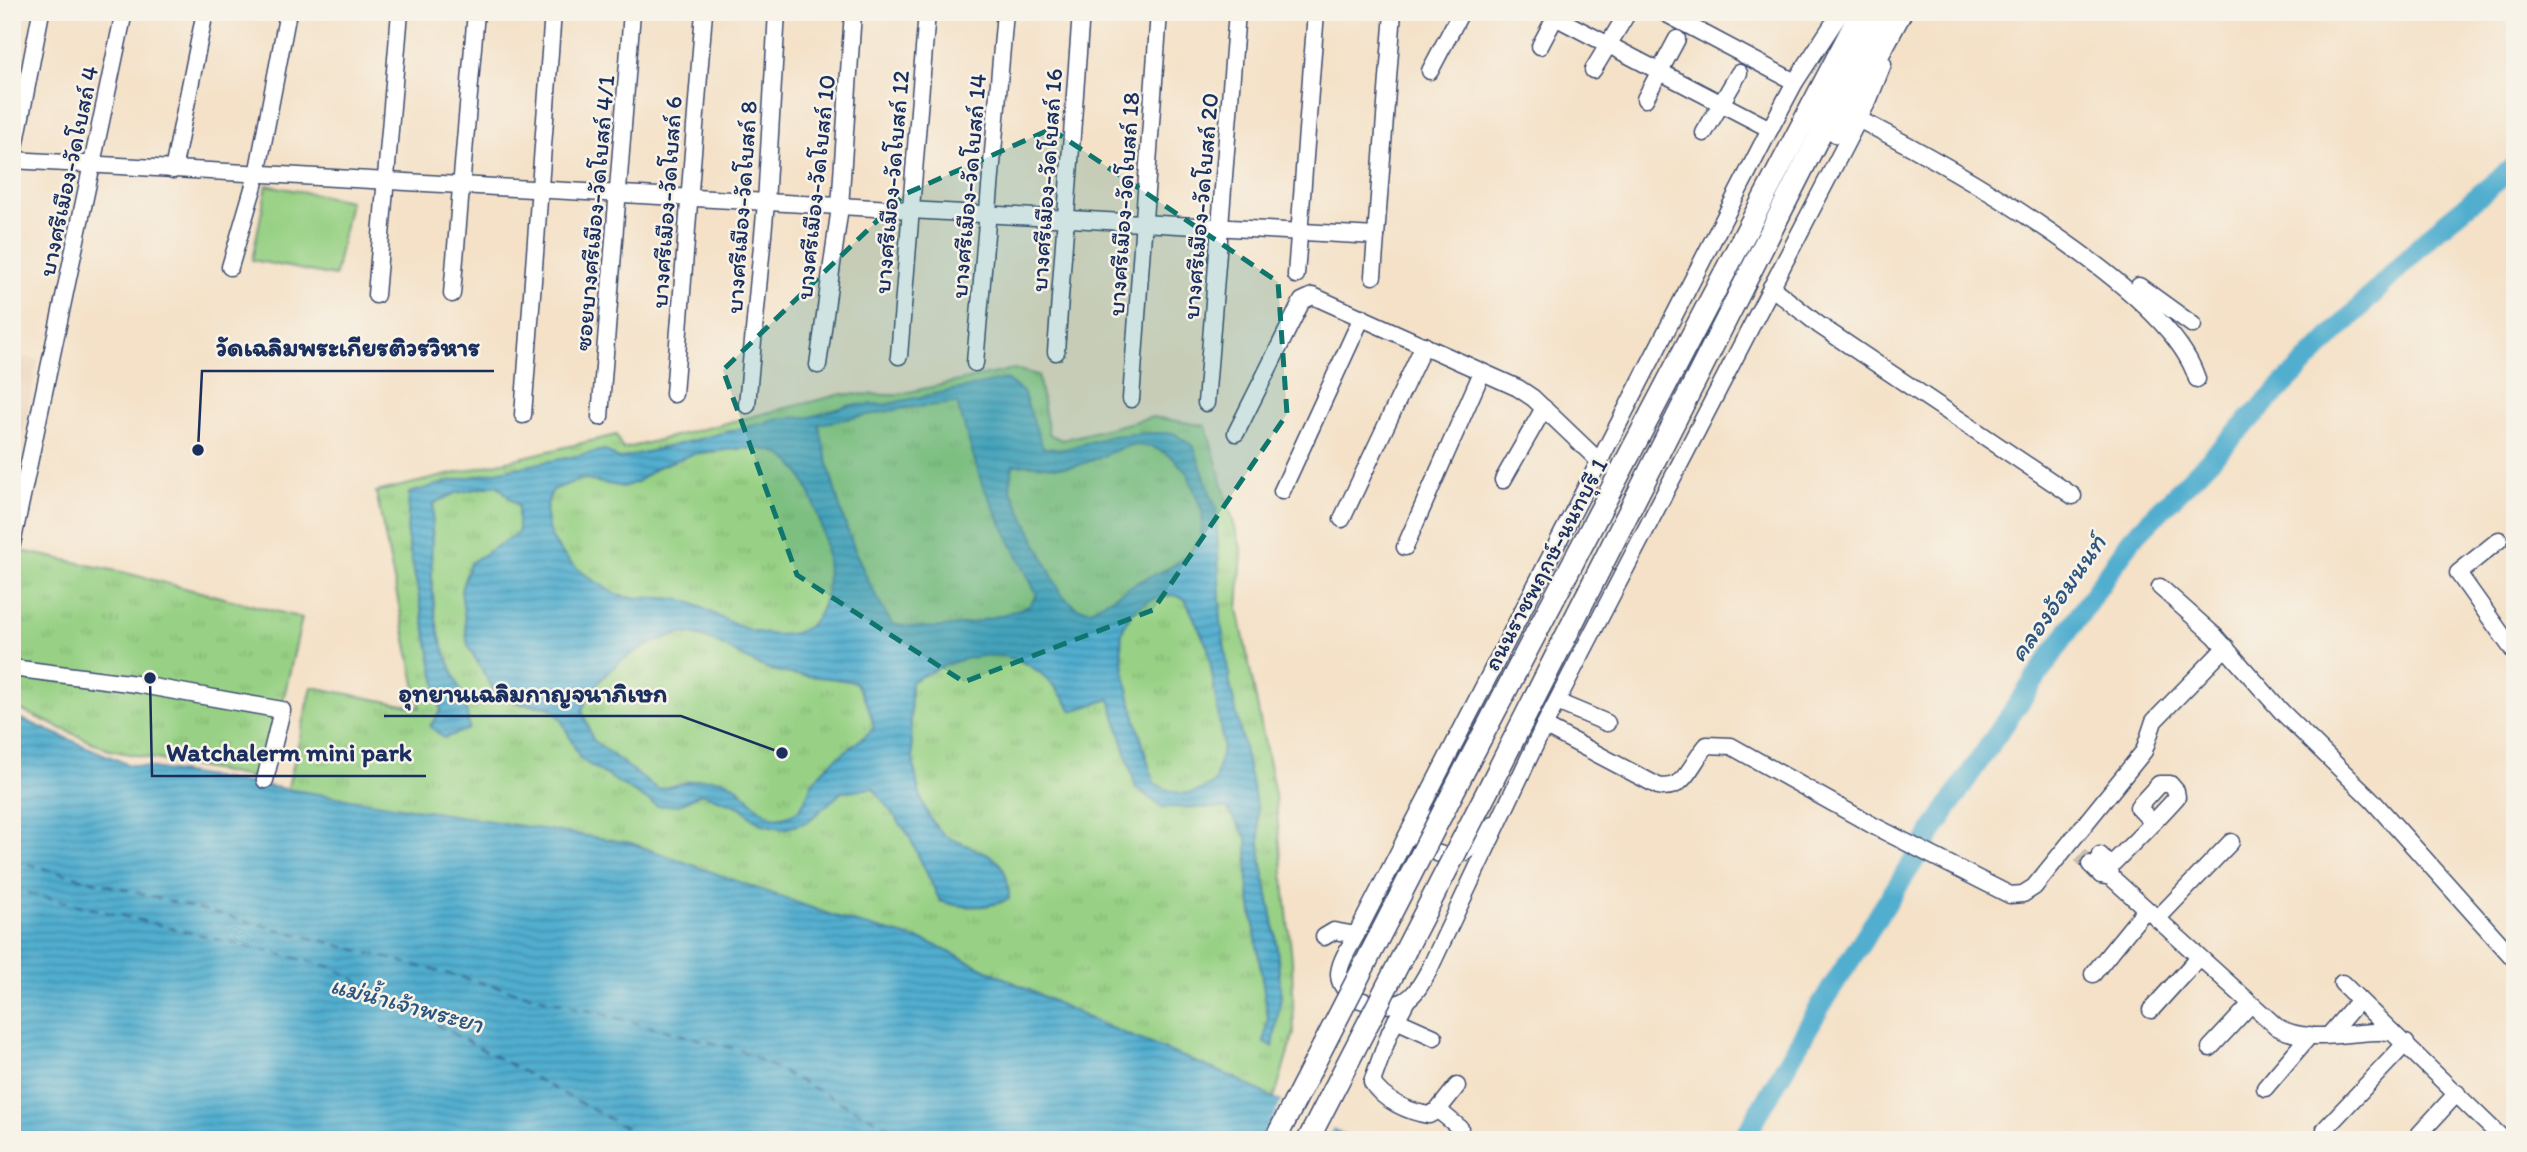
<svg xmlns="http://www.w3.org/2000/svg" width="2527" height="1152" font-family="Itim,'Playpen Sans Thai',sans-serif">
<style>
.built{fill:#ecd3ba}
.park{fill:url(#park-tufts);stroke:#5a8072;stroke-width:2}
.garden{fill:#98d185;stroke:#5a8072;stroke-width:2}
.water{fill:url(#water-rules);stroke:#366e96;stroke-width:2;fill-rule:evenodd}
.pier{fill:#f4e1c7}
.lines{fill:none;stroke-linecap:round;stroke-linejoin:round}
.river{stroke:#51aecf;stroke-width:21}
.ferry{stroke:#2b5580;stroke-width:2;stroke-dasharray:9 7;stroke-linecap:butt}
.minor-tunnel{stroke:#c9bdb2;stroke-width:16;stroke-dasharray:16 8;stroke-linecap:butt}
.minor-casing{stroke:#3c4a6e;stroke-width:19}
.major-casing{stroke:#3c4a6e;stroke-width:24}
.minor{stroke:#fff;stroke-width:16}
.major{stroke:#fff;stroke-width:21}
.major-bridge-casing{stroke:#3c4a6e;stroke-width:24;stroke-linecap:butt}
.major-bridge{stroke:#fff;stroke-width:21}
.marked{fill:#0f766e;fill-opacity:0.2;stroke:#0f766e;stroke-width:5;stroke-dasharray:14 9;stroke-linejoin:round}
.labels{text-anchor:middle;dominant-baseline:central;stroke-width:5;stroke-linejoin:round;paint-order:stroke}
.street-label{font-size:24px;fill:#1b2f5e;stroke:#f7f3e8}
.water-label{font-size:26px;font-style:italic;fill:#2b5580;stroke:#f7f3e8}
.leader{fill:none;stroke:#1b2f5e;stroke-width:2.5}
.callout-dot{fill:#1b2f5e;stroke:#f7f3e8;stroke-width:2.5}
.callout-label{font-size:26px;text-anchor:middle;font-weight:bold;fill:#1b2f5e;stroke:#f7f3e8;stroke-width:5;stroke-linejoin:round;paint-order:stroke}
</style>
<defs>
<pattern id="park-tufts" width="24" height="20" patternUnits="userSpaceOnUse" patternTransform="scale(1.75)"><rect width="24" height="20" fill="#98d185"/><path d="M3 7l-1-3M5 7V3M7 7l1-3M15 17l-1-3M17 17v-4M19 17l1-3" fill="none" stroke="#82b475"/></pattern>
<pattern id="water-rules" width="6" height="5" patternUnits="userSpaceOnUse" patternTransform="scale(1.75)"><rect width="6" height="5" fill="#51aecf"/><path d="M0 2.5h6" fill="none" stroke="#428eab"/></pattern>
</defs>
<rect width="100%" height="100%" fill="#f7f3e8"/>
<filter id="ink" filterUnits="userSpaceOnUse"><feTurbulence type="fractalNoise" baseFrequency=".0143" numOctaves="2"/><feDisplacementMap in="SourceGraphic" scale="14" xChannelSelector="R" yChannelSelector="G"/><feConvolveMatrix kernelMatrix="1 2 1 2 8 2 1 2 1" color-interpolation-filters="sRGB"/></filter>
<filter id="wash" filterUnits="userSpaceOnUse"><feTurbulence type="fractalNoise" baseFrequency=".00686" numOctaves="4" result="noise"/><feDisplacementMap in="SourceGraphic" scale="28" xChannelSelector="R" yChannelSelector="G"/><feGaussianBlur stdDeviation="1.57" result="paint"/><feColorMatrix in="noise" values="0 0 0 0 0 0 0 0 0 0 0 0 0 0 0 0 0 1.4 0 .05"/><feComposite in="paint" operator="in"/></filter>
<g filter="url(#wash)">
<rect width="100%" height="100%" fill="#f4e1c7"/>
<polygon class="built" points="12,354 38,360 12,486"/>
<g class="park">
<polygon points="1014,369 1038,375 1049,434 1062,440 1153,417 1206,426 1242,552 1238,609 1275,795 1292,960 1294,1033 1274,1099 1235,1078 1103,1025 928,942 845,920 631,843 287,791 312,687 420,708 376,492 616,435 623,449 842,394 895,395"/>
<polygon points="22,551 122,572 302,618 265,780 109,750 12,706 12,599"/>
</g>
<polygon class="garden" points="267,185 350,201 335,276 252,260"/>
<g class="water">
<path d="M1006,379L1023,392L1043,448L1065,449L1111,436L1147,433H1174L1194,447L1216,509L1221,622L1230,684L1257,808L1262,864L1276,936L1281,996L1273,1047L1264,1043L1268,1018L1248,886L1247,838L1227,808L1162,807L1136,788L1110,699L1072,711C1030,640 976,645 911,682C910,725 908,804 944,835C947,838 955,840 959,842C993,857 1009,858 1009,899C986,909 964,909 940,901L908,834L873,788L842,792L807,822L784,829L759,823L740,807L701,793L679,805L657,806L580,759L562,721L552,708L521,704L496,694L468,646L461,590L470,563L518,533V506L497,485L456,493L434,503C430,541 430,600 440,637C449,669 467,696 469,729L444,738L430,726L441,710L407,536L409,493L451,481L605,450L619,459L783,418L810,417L850,405L887,404ZM957,403L982,484L1037,595L1029,606C982,622 941,634 892,624C853,562 834,495 819,424L907,408ZM1132,445L1153,447L1172,457L1187,472L1203,514L1201,536L1191,553L1169,568L1138,582L1091,610L1077,608L1061,594L1010,488L1013,465C1034,462 1055,470 1075,466C1095,462 1111,450 1132,445ZM743,448C753,449 766,448 775,452C799,460 811,494 818,516C837,576 835,657 747,629C727,623 709,610 689,602C669,595 642,600 621,596C613,594 605,587 598,583C566,564 531,528 553,490L581,479L623,487L637,482L658,467L693,454ZM1174,595L1185,599L1208,648L1223,745L1215,782C1192,798 1177,796 1154,783C1145,750 1114,658 1123,629C1131,606 1152,596 1174,595ZM683,633C720,637 736,658 769,669C793,678 828,675 856,683L869,708L874,728C855,747 829,759 813,782C807,791 805,808 794,813C760,831 750,786 722,780C699,775 682,785 659,789L650,784L593,740L582,710C603,665 637,646 683,633Z"/>
<polygon points="12,715 127,764 631,843 845,920 928,942 1103,1025 1235,1078 1354,1140 12,1140"/>
</g>
<polygon class="pier" points="1283,1099 1334,1126 1327,1140 1262,1140"/>
<g class="lines">
<polyline class="river" points="1743,1140 1821,1005 1965,781 2131,540 2433,233 2515,166"/>
<g class="ferry">
<polyline points="12,860 740,1050 914,1140"/>
<polyline points="12,889 332,967 648,1140"/>
</g>
</g>
</g>
<g filter="url(#ink)">
<g class="lines">
<polyline class="minor-tunnel" points="2080,855 2090,864"/>
<defs>
<g id="minor">
<polyline points="1663,12 1795,82"/>
<path d="M1841,12L1795,82L1770,129L1356,935C1350,947 1339,962 1339,975C1340,1001 1386,1012 1406,1000C1417,994 1423,980 1429,970L1544,726L1869,99L1883,64"/>
<polyline points="1555,17 1770,129"/>
<polyline points="1540,46 1558,12"/>
<polyline points="1593,70 1628,12"/>
<polyline points="1430,71 1461,12"/>
<polyline points="1645,99 1677,39"/>
<path d="M1858,119C1943,162 2170,288 2197,379"/>
<polyline points="1704,133 1739,73"/>
<polyline points="12,160 1376,236"/>
<polyline points="12,163 41,12"/>
<polyline points="173,170 205,12"/>
<polyline points="230,267 257,175 288,12"/>
<polyline points="1296,275 1316,12"/>
<polyline points="1373,276 1393,12"/>
<polyline points="2139,286 2193,325"/>
<polyline points="1771,287 1819,325 2073,496"/>
<polyline points="452,294 476,12"/>
<polyline points="376,295 400,12"/>
<polyline points="1056,352 1081,12"/>
<polyline points="899,356 927,12"/>
<polyline points="975,363 1005,12"/>
<polyline points="818,365 840,207 853,12"/>
<polyline points="674,394 704,12"/>
<polyline points="1131,399 1159,12"/>
<polyline points="1206,403 1237,12"/>
<polyline points="747,405 766,203 777,12"/>
<polyline points="523,415 553,12"/>
<polyline points="600,417 632,12"/>
<polyline points="1236,433 1302,301 1313,296 1518,388 1533,398 1600,462"/>
<polyline points="1503,480 1544,408"/>
<polyline points="1282,491 1362,317"/>
<polyline points="1342,519 1424,345"/>
<polyline points="2499,540 2458,573 2515,653"/>
<polyline points="12,544 124,12"/>
<polyline points="1405,547 1482,372"/>
<polyline points="2160,587 2215,636 2282,712 2372,800 2515,960"/>
<polyline points="12,668 136,684 282,710 265,780"/>
<polyline points="1557,702 1607,723"/>
<path d="M1544,726L1658,786C1685,792 1691,763 1707,745L1731,746L1874,826L2010,895L2023,894L2034,887L2144,751L2154,721L2226,647"/>
<path d="M1422,813L1418,825L1421,845C1458,868 1466,853 1493,825"/>
<polyline points="2090,864 2101,875 2111,877 2110,866 2100,855"/>
<path d="M2101,875C2127,849 2153,824 2177,797L2176,791L2170,784H2159L2138,807L2153,823"/>
<path d="M2111,877L2277,1027C2310,1046 2355,1029 2392,1032L2504,1140"/>
<polyline points="2157,919 2231,842"/>
<polyline points="1324,937 1334,931 1356,935"/>
<polyline points="2093,974 2146,909"/>
<polyline points="2342,983 2392,1032"/>
<path d="M1407,1000L1390,1032L1372,1082C1382,1100 1409,1112 1429,1115L1438,1110L1457,1086"/>
<polyline points="2151,1010 2199,957"/>
<polyline points="1396,1020 1434,1037"/>
<polyline points="2330,1034 2359,1000"/>
<polyline points="2210,1048 2250,1005"/>
<polyline points="2265,1088 2310,1035"/>
<polyline points="1438,1110 1460,1128"/>
<polyline points="2325,1129 2406,1043"/>
<polyline points="2414,1140 2457,1093"/>
</g>
<g id="major">
<polyline points="1837,132 1900,14"/>
<polyline points="1466,767 1861,12"/>
<polyline points="1492,782 1882,12"/>
</g>
</defs>
<use href="#minor" class="minor-casing"/>
<use href="#major" class="major-casing"/>
<use href="#minor" class="minor"/>
<use href="#major" class="major"/>
<defs>
<g id="major-bridge">
<polyline points="1275,1140 1466,767"/>
<polyline points="1308,1140 1492,782"/>
</g>
</defs>
<use href="#major-bridge" class="major-bridge-casing"/>
<use href="#major-bridge" class="major-bridge"/>
</g>
</g>
<path class="marked" d="M1051,129L1278,282L1287,414L1153,610L964,682L797,575L723,370L905,194Z"/>
<g class="labels">
<g class="street-label">
<text transform="translate(68 171) rotate(-78)">บางศรีเมือง-วัดโบสถ์ 4</text>
<text transform="translate(1046 180) rotate(-86)">บางศรีเมือง-วัดโบสถ์ 16</text>
<text transform="translate(891 182) rotate(-85)">บางศรีเมือง-วัดโบสถ์ 12</text>
<text transform="translate(968 186) rotate(-85)">บางศรีเมือง-วัดโบสถ์ 14</text>
<text transform="translate(815 187) rotate(-84)">บางศรีเมือง-วัดโบสถ์ 10</text>
<text transform="translate(666 202) rotate(-86)">บางศรีเมือง-วัดโบสถ์ 6</text>
<text transform="translate(1123 204) rotate(-86)">บางศรีเมือง-วัดโบสถ์ 18</text>
<text transform="translate(1200 206) rotate(-85)">บางศรีเมือง-วัดโบสถ์ 20</text>
<text transform="translate(741 207) rotate(-86)">บางศรีเมือง-วัดโบสถ์ 8</text>
<text transform="translate(594 213) rotate(-85)">ซอยบางศรีเมือง-วัดโบสถ์ 4/1</text>
<text transform="translate(1545 564) rotate(-62)">ถนนราชพฤกษ์-นนทบุรี 1</text>
</g>
<g class="water-label">
<text transform="translate(2057 598) rotate(-55)">คลองอ้อมนนท์</text>
<text transform="translate(407 1004) rotate(15)">แม่น้ำเจ้าพระยา</text>
</g>
</g>
<path class="leader" d="M198 450L202 371H494M782 753L681 716H384M150 678L152 776H426"/>
<g class="callout-dot">
<circle cx="198" cy="450" r="7"/>
<circle cx="782" cy="753" r="7"/>
<circle cx="150" cy="678" r="7"/>
</g>
<g class="callout-label">
<text x="348" y="356">วัดเฉลิมพระเกียรติวรวิหาร</text>
<text x="533" y="702">อุทยานเฉลิมกาญจนาภิเษก</text>
<text x="289" y="761">Watchalerm mini park</text>
</g>
<rect width="2527" height="1152" fill="none" stroke="#f7f3e8" stroke-width="42"/>
</svg>
